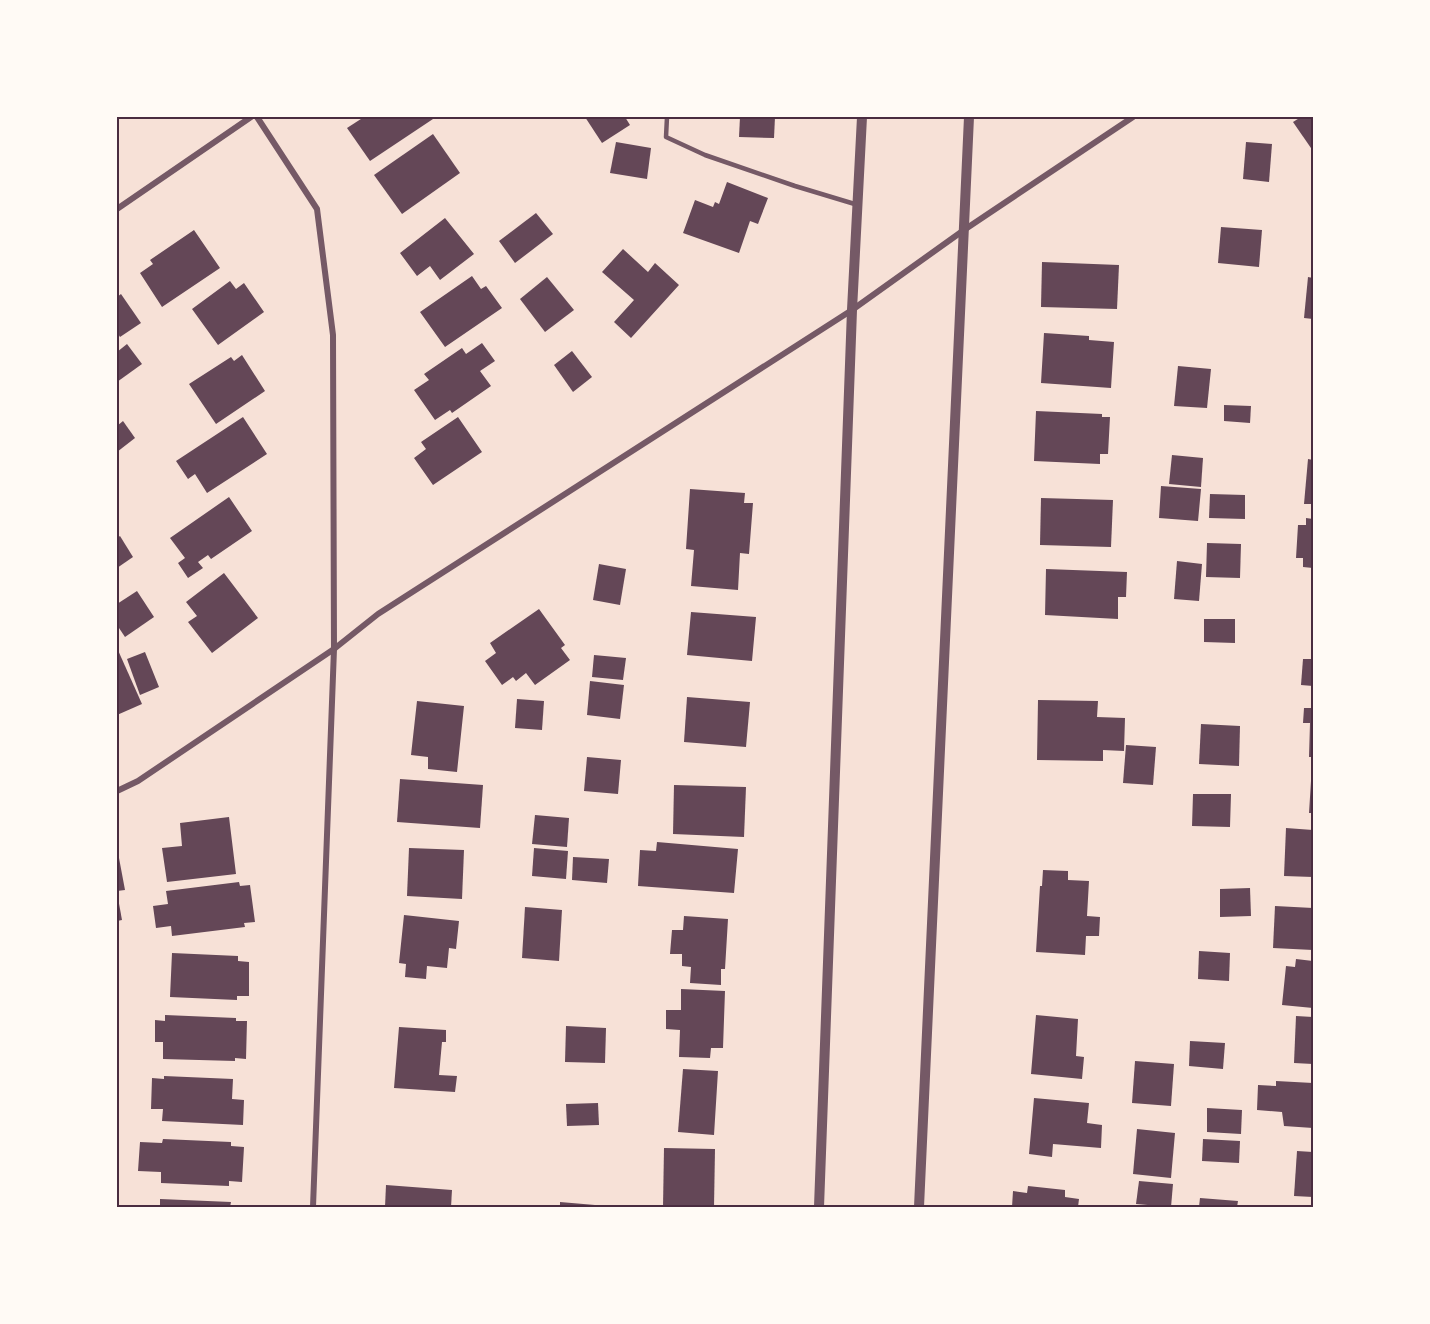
<svg xmlns="http://www.w3.org/2000/svg" width="1430" height="1324" font-family="'Asap Condensed',sans-serif">
<style>
.building{fill:#644757}
.lines{fill:none;stroke-linecap:round;stroke-linejoin:round}
.service{stroke:#755966;stroke-width:4.5}
.minor{stroke:#755966;stroke-width:6}
.tertiary{stroke:#755966;stroke-width:10}
.neatline{fill:none;stroke:#4a2c40;stroke-width:2}
</style>
<rect width="100%" height="100%" fill="#f7e1d7"/>
<g class="building">
<polygon points="364,117 432,117 433,119 370,161 347,128"/>
<polygon points="585,117 625,117 630,125 602,143"/>
<polygon points="740,117 775,117 774,138 739,137"/>
<polygon points="1301,117 1313,117 1313,151 1293,122"/>
<polygon points="433,134 460,173 402,214 374,175"/>
<polygon points="616,142 651,148 647,179 610,173"/>
<polygon points="1246,142 1272,144 1269,182 1243,179"/>
<polygon points="727,182 768,198 758,224 750,221 739,253 683,233 695,200 713,207 715,202 719,204"/>
<polygon points="536,213 553,234 515,263 499,241"/>
<polygon points="445,218 474,254 440,280 430,266 417,276 400,253"/>
<polygon points="1221,227 1262,230 1259,267 1218,263"/>
<polygon points="194,230 220,268 162,307 140,273 153,264 150,260"/>
<polygon points="623,249 648,272 655,263 679,285 631,338 614,322 634,300 602,272"/>
<polygon points="1042,262 1119,265 1117,309 1041,307"/>
<polygon points="472,276 481,289 486,286 502,308 445,347 420,312"/>
<polygon points="547,277 574,310 545,332 520,299"/>
<polygon points="1308,277 1313,278 1313,319 1304,318"/>
<polygon points="230,281 236,289 244,283 264,312 218,345 192,309"/>
<polygon points="121,294 141,323 120,337 117,332 117,297"/>
<polygon points="1044,333 1089,336 1089,340 1114,342 1111,388 1041,383"/>
<polygon points="482,343 495,361 480,371 491,386 452,413 450,410 435,420 414,390 429,380 424,374 462,348 466,354"/>
<polygon points="127,344 142,364 117,382 117,352"/>
<polygon points="572,351 592,377 573,392 554,365"/>
<polygon points="242,355 265,391 216,424 189,384 231,357 234,361"/>
<polygon points="1178,366 1211,369 1207,408 1174,406"/>
<polygon points="1224,405 1251,406 1250,423 1224,421"/>
<polygon points="1036,411 1102,414 1102,417 1110,417 1108,454 1100,454 1100,464 1034,461"/>
<polygon points="243,417 267,454 207,493 195,474 188,479 176,461"/>
<polygon points="458,417 482,452 433,485 414,458 426,449 421,442"/>
<polygon points="123,421 135,438 117,452 117,426"/>
<polygon points="1172,455 1203,458 1201,487 1169,484"/>
<polygon points="1308,459 1313,460 1313,504 1304,504"/>
<polygon points="1161,486 1201,489 1198,521 1159,518"/>
<polygon points="690,489 745,493 744,503 753,503 749,554 740,553 738,590 691,586 694,550 686,549"/>
<polygon points="1210,494 1245,495 1245,519 1209,518"/>
<polygon points="229,497 252,531 211,559 208,555 198,562 203,568 188,578 178,563 185,558 170,538"/>
<polygon points="1041,498 1113,500 1111,547 1040,545"/>
<polygon points="1306,518 1313,519 1313,568 1303,567 1303,558 1296,558 1298,525 1306,525"/>
<polygon points="120,536 133,557 117,568 117,538"/>
<polygon points="1207,543 1241,544 1240,578 1206,577"/>
<polygon points="1177,561 1202,564 1199,601 1174,599"/>
<polygon points="599,564 626,569 620,605 593,600"/>
<polygon points="1046,569 1127,572 1126,597 1118,597 1118,619 1045,615"/>
<polygon points="224,573 258,618 212,653 188,622 197,616 186,602"/>
<polygon points="137,591 154,617 125,637 117,625 117,604"/>
<polygon points="539,609 565,645 561,648 570,660 535,685 526,673 516,681 513,677 502,685 485,661 496,653 490,643"/>
<polygon points="691,612 756,617 752,661 687,655"/>
<polygon points="1204,619 1235,619 1235,643 1204,642"/>
<polygon points="117,648 142,704 117,715"/>
<polygon points="145,652 159,687 140,695 127,659"/>
<polygon points="594,655 626,658 623,680 592,677"/>
<polygon points="1303,659 1313,659 1313,686 1301,685"/>
<polygon points="590,681 624,685 620,719 587,715"/>
<polygon points="687,697 750,702 746,747 684,742"/>
<polygon points="517,699 544,701 542,730 515,728"/>
<polygon points="1038,700 1098,701 1097,717 1125,718 1124,751 1103,750 1103,761 1037,760"/>
<polygon points="417,701 464,706 457,772 428,769 428,757 411,755"/>
<polygon points="1304,708 1313,708 1313,757 1309,757 1310,723 1303,723"/>
<polygon points="1201,724 1240,726 1239,766 1199,764"/>
<polygon points="1126,745 1156,747 1153,785 1123,783"/>
<polygon points="587,757 621,760 618,794 584,791"/>
<polygon points="400,779 483,785 480,828 397,822"/>
<polygon points="1311,781 1313,781 1313,813 1309,813"/>
<polygon points="674,785 746,787 744,837 673,834"/>
<polygon points="1193,794 1231,794 1230,827 1192,826"/>
<polygon points="535,815 569,818 567,847 532,844"/>
<polygon points="229,817 236,874 167,882 162,848 182,846 180,823"/>
<polygon points="1286,828 1313,830 1313,877 1284,876"/>
<polygon points="657,842 738,849 734,893 638,886 640,850 656,851"/>
<polygon points="409,848 464,850 462,899 407,896"/>
<polygon points="534,848 568,851 566,879 532,876"/>
<polygon points="573,857 609,859 607,883 572,880"/>
<polygon points="119,858 125,890 117,891 117,859"/>
<polygon points="1043,870 1068,871 1068,880 1089,881 1087,916 1100,917 1099,936 1086,936 1085,955 1036,952 1040,886 1042,886"/>
<polygon points="239,882 240,886 250,885 255,922 244,923 245,927 172,936 171,926 156,928 153,906 168,904 166,891"/>
<polygon points="1250,888 1251,916 1220,917 1220,889"/>
<polygon points="117,898 118,898 122,920 117,921"/>
<polygon points="1275,906 1313,908 1313,950 1273,948"/>
<polygon points="525,907 562,910 559,961 522,958"/>
<polygon points="404,915 459,921 456,949 449,948 447,968 427,966 426,979 405,977 406,964 399,963"/>
<polygon points="684,916 728,919 725,969 721,969 721,985 690,983 691,967 682,966 682,954 670,954 672,930 683,930"/>
<polygon points="1199,951 1230,953 1229,981 1198,979"/>
<polygon points="172,953 238,956 238,961 249,962 249,996 237,996 237,1000 170,997"/>
<polygon points="1296,959 1313,961 1313,1008 1282,1005 1286,966 1295,967"/>
<polygon points="681,989 725,991 723,1048 711,1048 710,1058 679,1057 680,1030 666,1029 666,1010 681,1010"/>
<polygon points="165,1015 236,1018 236,1021 247,1021 246,1059 235,1058 235,1061 163,1059 163,1042 155,1042 155,1020 165,1021"/>
<polygon points="1036,1015 1078,1019 1076,1056 1084,1057 1082,1079 1031,1074"/>
<polygon points="1296,1016 1313,1017 1313,1064 1294,1063"/>
<polygon points="566,1026 606,1028 605,1063 565,1062"/>
<polygon points="399,1027 446,1030 446,1042 442,1042 439,1075 457,1076 455,1092 394,1088"/>
<polygon points="1190,1041 1225,1043 1223,1069 1189,1066"/>
<polygon points="1135,1061 1174,1064 1171,1106 1132,1103"/>
<polygon points="683,1069 718,1071 714,1135 678,1132"/>
<polygon points="164,1076 233,1079 232,1099 244,1100 243,1125 162,1121 163,1109 151,1109 152,1078 164,1079"/>
<polygon points="1276,1081 1313,1083 1313,1128 1284,1126 1282,1112 1257,1110 1258,1085 1276,1086"/>
<polygon points="1034,1098 1089,1103 1087,1123 1102,1125 1101,1148 1053,1144 1052,1157 1029,1154"/>
<polygon points="598,1103 599,1125 567,1126 566,1104"/>
<polygon points="1207,1108 1242,1110 1241,1134 1207,1132"/>
<polygon points="1137,1129 1175,1133 1171,1178 1133,1174"/>
<polygon points="163,1139 231,1142 231,1146 244,1147 242,1182 229,1181 229,1186 161,1183 161,1172 138,1171 140,1142 162,1143"/>
<polygon points="1203,1139 1240,1141 1239,1163 1202,1161"/>
<polygon points="664,1148 715,1149 714,1207 663,1207"/>
<polygon points="1297,1151 1313,1152 1313,1197 1294,1196"/>
<polygon points="1139,1181 1173,1184 1171,1207 1136,1204"/>
<polygon points="386,1185 452,1190 451,1207 385,1207"/>
<polygon points="1028,1186 1065,1190 1065,1197 1079,1199 1078,1207 1012,1207 1013,1191 1027,1193"/>
<polygon points="1200,1198 1238,1201 1237,1207 1199,1207"/>
<polygon points="160,1199 231,1202 230,1207 160,1207"/>
<polygon points="560,1202 595,1205 595,1207 560,1207"/>
</g>
<g class="lines">
<polyline class="service" points="667,117 666,137 705,155 795,186 858,205"/>
<g class="minor">
<polyline points="257,117 317,209 333,335 334,649 313,1207"/>
<polyline points="117,209 251,117"/>
<polyline points="117,791 138,781 334,649 378,614 852,310 964,230 1133,117"/>
</g>
<g class="tertiary">
<polyline points="819,1207 852,310 862,117"/>
<polyline points="919,1207 969,117"/>
</g>
</g>
<rect width="1430" height="1324" fill="none" stroke="#fffaf5" stroke-width="237"/>
<rect x="118" y="118" width="1194" height="1088" class="neatline"/>
</svg>
